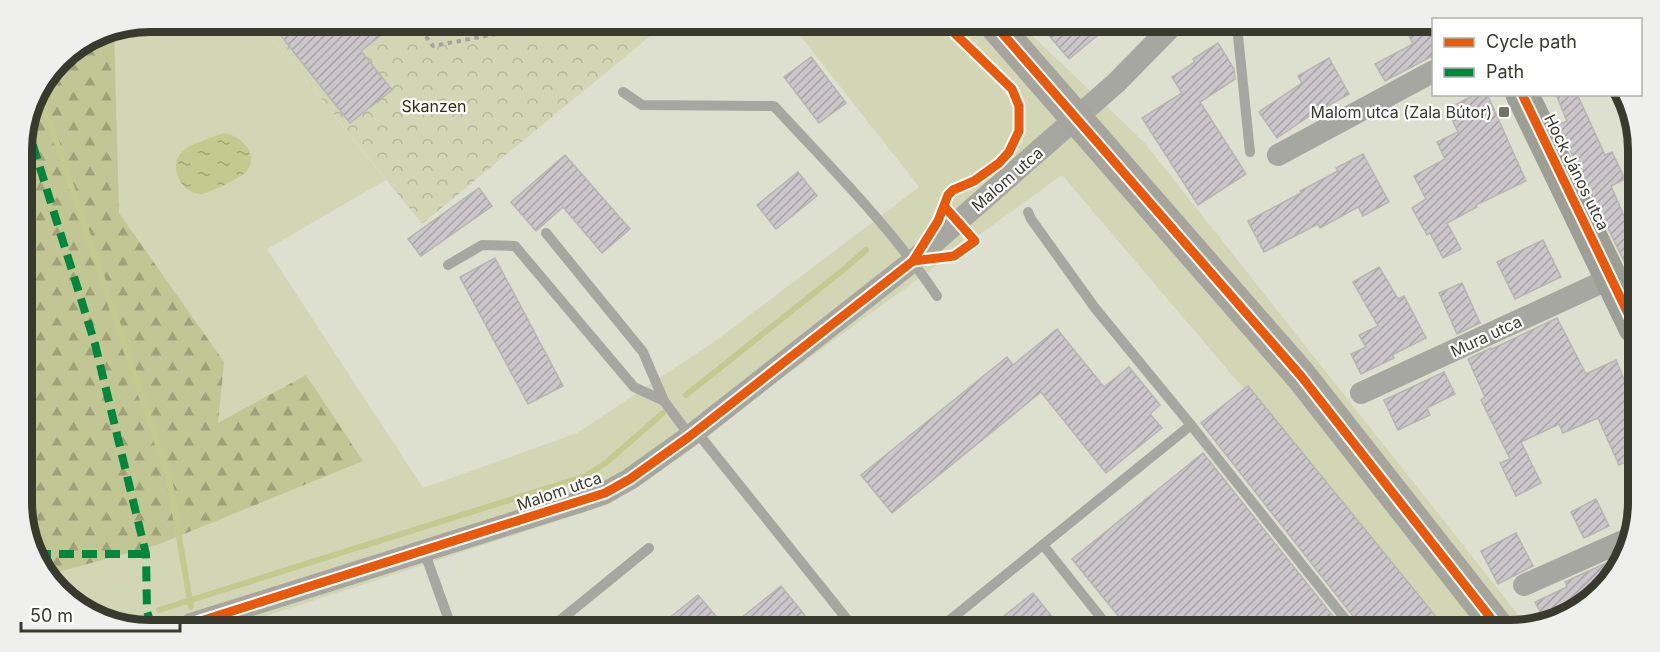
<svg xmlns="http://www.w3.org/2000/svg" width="1660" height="652" font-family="Inter,sans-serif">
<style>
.grass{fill:#d3d6b5}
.forest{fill:url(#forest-firs)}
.park{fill:url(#park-crowns)}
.water{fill:url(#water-ripples)}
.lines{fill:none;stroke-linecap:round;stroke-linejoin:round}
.stream{stroke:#c4ca8f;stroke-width:6}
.building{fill:url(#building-hatch);stroke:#b6b5b1;stroke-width:1.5}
.path{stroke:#a4a59e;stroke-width:4;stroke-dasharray:4.5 4.5;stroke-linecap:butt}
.lane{stroke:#a7a7a1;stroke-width:10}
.street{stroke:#a7a7a1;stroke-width:22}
.secondary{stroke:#a5a59e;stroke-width:32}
.primary{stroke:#9d9f96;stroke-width:33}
.quiet{stroke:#00873e;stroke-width:8;stroke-dasharray:15 8;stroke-linecap:butt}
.cycleway-casing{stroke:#fff;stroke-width:13}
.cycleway{stroke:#e8590c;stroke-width:9}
.poi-dot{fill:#727466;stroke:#fff;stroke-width:2}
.labels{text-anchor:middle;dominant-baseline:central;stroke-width:4.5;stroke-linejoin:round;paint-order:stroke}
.park-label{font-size:16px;fill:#2e300e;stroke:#fff}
.poi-label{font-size:16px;fill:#393a2e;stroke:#fff;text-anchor:end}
.street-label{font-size:16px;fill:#393a2e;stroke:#fff}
.rim{fill:none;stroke:#393a2e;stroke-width:8}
</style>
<defs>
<pattern id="forest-firs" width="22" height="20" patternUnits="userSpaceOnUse" patternTransform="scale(1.5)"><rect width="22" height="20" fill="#c2c694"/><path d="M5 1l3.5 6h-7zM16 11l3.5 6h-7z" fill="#9fa279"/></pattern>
<pattern id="park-crowns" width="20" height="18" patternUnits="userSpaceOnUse" patternTransform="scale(1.5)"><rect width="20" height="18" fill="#d3d6b5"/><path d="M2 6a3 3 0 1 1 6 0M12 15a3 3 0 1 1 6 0" fill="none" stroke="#b6b89c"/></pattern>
<pattern id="water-ripples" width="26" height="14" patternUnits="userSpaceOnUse" patternTransform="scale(1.5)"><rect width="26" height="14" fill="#c4ca8f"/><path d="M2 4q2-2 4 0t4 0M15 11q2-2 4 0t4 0" fill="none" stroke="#a0a575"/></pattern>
<pattern id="building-hatch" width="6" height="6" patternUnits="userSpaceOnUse" patternTransform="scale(1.5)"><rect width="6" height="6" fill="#ccc6cb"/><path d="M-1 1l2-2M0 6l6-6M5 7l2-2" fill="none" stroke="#a7a2a5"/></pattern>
</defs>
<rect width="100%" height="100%" fill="#dde0cf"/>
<polygon class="grass" points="149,21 259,22 386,180 267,249 423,488 577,433 718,339 919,187 791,24 1021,25 1144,142 1528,627 1519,631 1449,630 1062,175 689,445 610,504 239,625 108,624 53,587 23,527 21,141 34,92 64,53 101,31"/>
<path class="forest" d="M114,28L119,213L224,362L218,423L306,375L363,461L157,545L47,575L23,527L21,141C25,125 27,104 35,91C52,62 80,35 114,28Z"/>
<polygon class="park" points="259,22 665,24 422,224"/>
<path class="water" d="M223,133C240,134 261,155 246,172C242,177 211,192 205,193C184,198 167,168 181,153C191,143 211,138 223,133Z"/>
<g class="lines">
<g class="stream">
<polyline points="48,74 42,99 169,478 191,607"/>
<polyline points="686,395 843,270 866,250"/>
<polyline points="159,610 586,476 607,462 663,413"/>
<polyline points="114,624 134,618"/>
</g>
</g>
<g class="building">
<polygon points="270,22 371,22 381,35 361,51 392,90 350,123"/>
<polygon points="1040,25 1071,26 1109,26 1069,59"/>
<polygon points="1425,27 1434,27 1434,55 1385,81 1375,64 1413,44 1409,36"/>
<polygon points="1218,43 1234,69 1235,79 1200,102 1246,174 1198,205 1142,118 1182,93 1172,77 1195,62 1193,59"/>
<polygon points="811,57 846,103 819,123 784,77"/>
<polygon points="1329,58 1349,94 1308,117 1277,138 1259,112 1302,83 1298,76"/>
<polygon points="1476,94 1487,94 1526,181 1476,205 1477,207 1447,223 1461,249 1443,258 1430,233 1427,235 1412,208 1426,199 1414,176 1445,159 1437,142 1458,132 1447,109"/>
<polygon points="1556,94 1577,94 1605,155 1612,152 1625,179 1611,186 1625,218 1637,213 1636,286 1558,125 1567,121"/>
<polygon points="1363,154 1389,202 1363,216 1358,207 1320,228 1318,224 1264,252 1248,221 1301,193 1300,191 1338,171 1336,168"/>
<polygon points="565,155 630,229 602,253 563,207 536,231 511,202"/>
<polygon points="798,172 817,196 776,229 757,205"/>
<polygon points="479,188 492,206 421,256 408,239"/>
<polygon points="1543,240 1561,277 1515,299 1497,262"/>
<polygon points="495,258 563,386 528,404 460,277"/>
<polygon points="1379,267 1398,299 1404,296 1426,338 1392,355 1394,358 1361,374 1351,354 1366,347 1359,335 1378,326 1353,282"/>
<polygon points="1462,283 1480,323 1457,334 1439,293"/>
<polygon points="1557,318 1586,374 1616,360 1634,404 1633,459 1619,465 1598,418 1563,433 1559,424 1521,442 1541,483 1516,496 1500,463 1510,459 1481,400 1485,397 1468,359 1491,348 1492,349"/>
<polygon points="1057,329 1104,387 1129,367 1160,405 1150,414 1162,428 1106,473 1041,392 892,513 861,475 1007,357 1013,365"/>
<polygon points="1444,372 1455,394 1427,408 1430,415 1398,430 1384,400"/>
<polygon points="1248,386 1447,630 1361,630 1360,625 1201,423"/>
<polygon points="1203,453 1344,630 1129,629 1072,559"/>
<polygon points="1596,499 1609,526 1584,538 1571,512"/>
<polygon points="1516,533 1533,566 1498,584 1481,551"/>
<polygon points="1606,563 1611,574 1589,605 1545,621 1535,602 1567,587 1565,582"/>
<polygon points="781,586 814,627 730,627"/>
<polygon points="1033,593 1062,629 989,628"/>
<polygon points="698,595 725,627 658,627"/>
</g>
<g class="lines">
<polyline class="path" points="415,22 433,46 554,23"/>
<g class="lane">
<polyline points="1237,26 1250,152"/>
<path d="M623,92L642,105L774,106C830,167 890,226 937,296"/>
<polyline points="1028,212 1031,219 1095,308 1191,425 1354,630"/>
<polyline points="546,233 643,352 664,401 690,436"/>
<polyline points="448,265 482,245 515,246 634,387 664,401"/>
<polyline points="696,431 854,628"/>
<polyline points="1043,545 1110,629"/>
<polyline points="424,551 451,626"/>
<polyline points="553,626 649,548"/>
<polyline points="940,628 1191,425"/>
</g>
<g class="street">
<polyline points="1278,155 1434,71"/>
<polyline points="1361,393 1611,278"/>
<polyline points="1524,585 1632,537"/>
<polyline points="191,624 579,502 605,493 630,479 690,436 913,261 1116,83 1172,26"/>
</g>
<polyline class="secondary" points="995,25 1301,376 1501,631"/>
<polyline class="primary" points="1522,94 1635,328"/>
<g class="quiet">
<polyline points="26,123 95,344 146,554 147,611 151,624"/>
<polyline points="36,554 146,554"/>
</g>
<defs>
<g id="cycleway">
<polyline points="995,25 1301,376 1501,631"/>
<polyline points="1522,94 1635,328"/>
<polyline points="913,261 954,256 975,241 944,206"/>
<polyline points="191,624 605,493 630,479 690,436 913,261 938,221 948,195 953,190 974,181 999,163 1009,152 1019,131 1019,106 1012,89 946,25"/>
</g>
</defs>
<use href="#cycleway" class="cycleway-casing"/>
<use href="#cycleway" class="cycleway"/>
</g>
<rect class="poi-dot" x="1498" y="106" width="12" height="12" rx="3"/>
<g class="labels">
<g class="park-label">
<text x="434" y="106">Skanzen</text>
</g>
<g class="poi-label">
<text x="1492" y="112">Malom utca (Zala Bútor)</text>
</g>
<g class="street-label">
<text transform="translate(1577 172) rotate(64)">Hock János utca</text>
<text transform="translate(1007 179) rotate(-41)">Malom utca</text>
<text transform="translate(1486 336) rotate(-25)">Mura utca</text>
<text transform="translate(559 491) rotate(-19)">Malom utca</text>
</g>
</g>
<path d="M0 0H1660V652H0ZM150 32H1510A118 118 0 0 1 1628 150V502A118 118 0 0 1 1510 620H150A118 118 0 0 1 32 502V150A118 118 0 0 1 150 32Z" fill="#efefee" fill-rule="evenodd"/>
<path class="rim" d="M150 32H1510A118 118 0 0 1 1628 150V502A118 118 0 0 1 1510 620H150A118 118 0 0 1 32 502V150A118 118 0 0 1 150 32Z"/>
<rect x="1432" y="18" width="210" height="78" fill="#ffffff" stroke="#b0b0ab" stroke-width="1.5"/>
<rect x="1444" y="38" width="30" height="9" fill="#e8590c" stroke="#b0b0ab" stroke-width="1.5"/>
<text x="1486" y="48" font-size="18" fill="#393a2e">Cycle path</text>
<rect x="1444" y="68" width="30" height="9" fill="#00873e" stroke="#b0b0ab" stroke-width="1.5"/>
<text x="1486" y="78" font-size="18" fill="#393a2e">Path</text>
<path d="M21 622v9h159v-9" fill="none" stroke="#393a2e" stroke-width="3"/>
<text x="30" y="622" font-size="18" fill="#393a2e" stroke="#ffffff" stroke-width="4.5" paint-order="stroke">50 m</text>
</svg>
